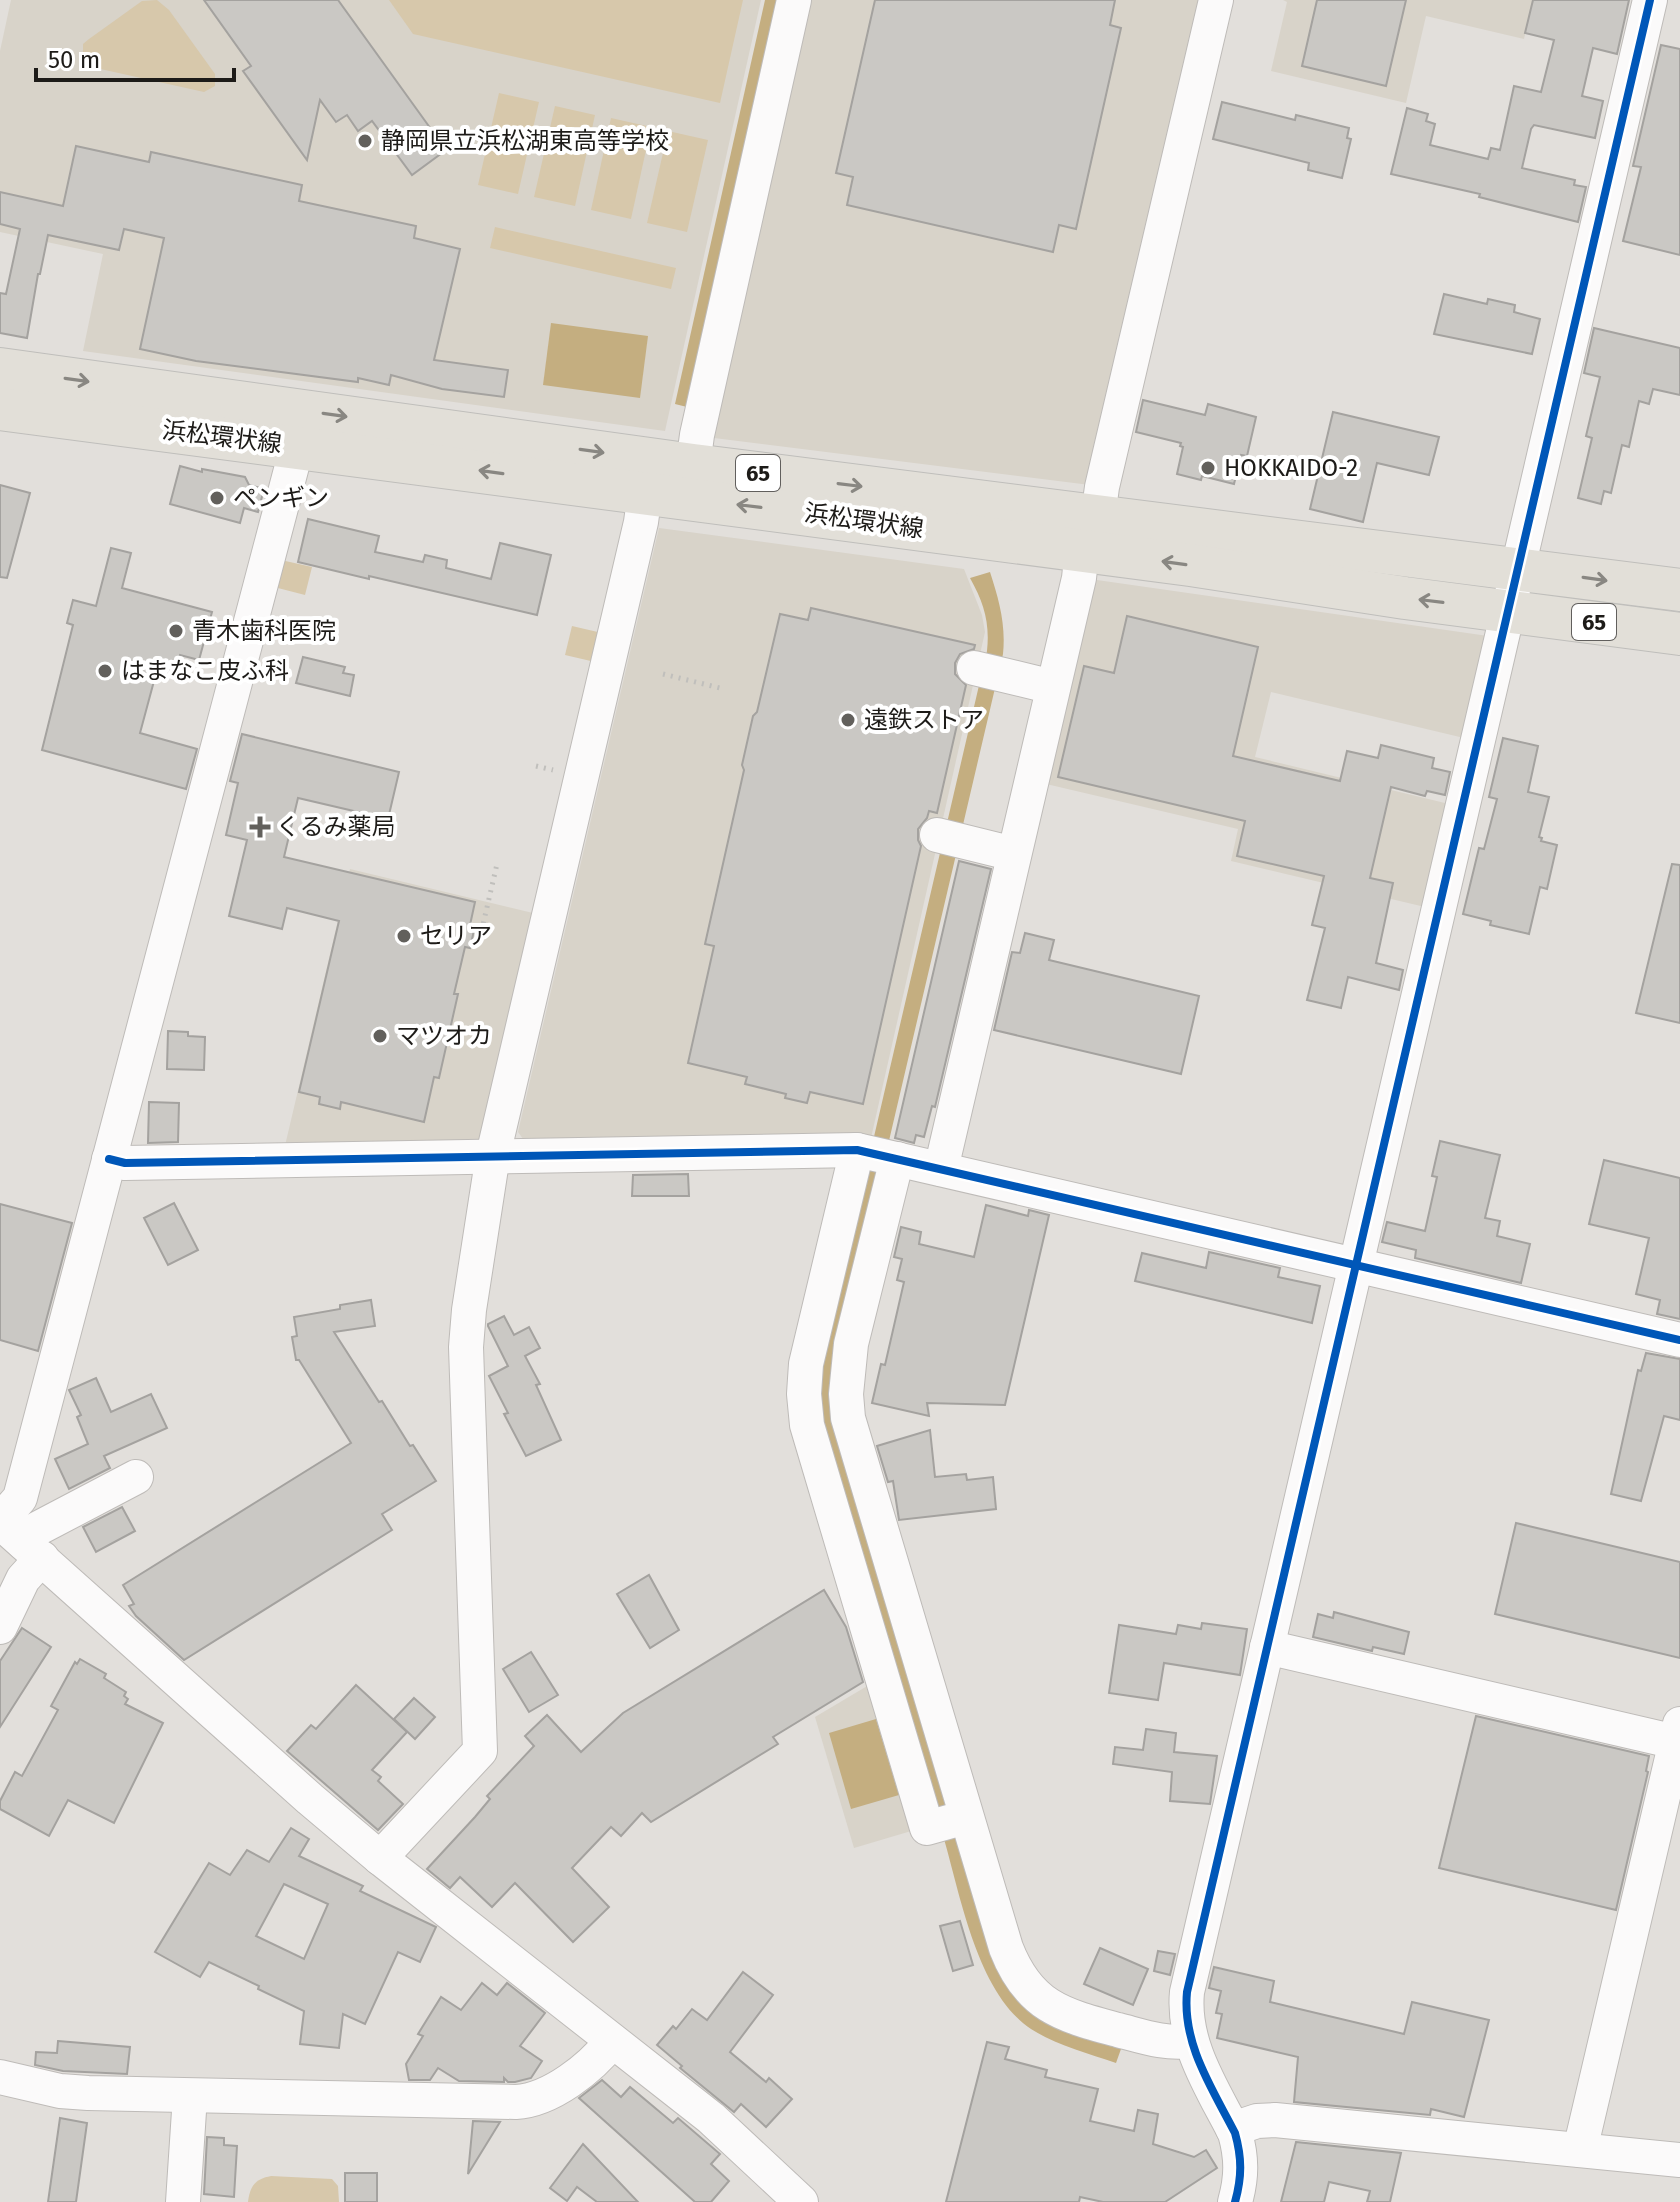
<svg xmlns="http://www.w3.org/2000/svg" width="1680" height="2202" font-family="'Fira Sans','Noto Sans JP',sans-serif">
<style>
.built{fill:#d8d3c9}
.green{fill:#d7c8ab}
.water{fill:#c4ae80}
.building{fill:#cac8c4;stroke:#a4a29f;stroke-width:2;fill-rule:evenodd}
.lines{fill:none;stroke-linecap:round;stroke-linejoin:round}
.minor-casing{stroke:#bebbb8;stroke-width:36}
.major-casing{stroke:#bfbebb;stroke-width:44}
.path{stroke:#c0bfbc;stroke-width:5;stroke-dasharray:2 6;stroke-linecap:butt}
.minor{stroke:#fbfafa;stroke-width:34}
.major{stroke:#e2dfd8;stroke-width:42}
.cycleway-casing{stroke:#fff;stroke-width:13}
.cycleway{stroke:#0057b8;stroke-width:8}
.oneway{stroke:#898782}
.poi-dot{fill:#62605c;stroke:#fff;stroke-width:3}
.labels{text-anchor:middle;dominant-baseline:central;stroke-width:8;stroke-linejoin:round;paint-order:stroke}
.shield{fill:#fff;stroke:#615f5d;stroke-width:2}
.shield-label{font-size:22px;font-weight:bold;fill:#1d1b18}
.poi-label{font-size:24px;fill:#1d1b18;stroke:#fff;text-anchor:start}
.street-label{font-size:24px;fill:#1d1b18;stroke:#fff}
</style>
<rect width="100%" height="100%" fill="#e2dfdb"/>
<g class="built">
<polygon points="11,0 761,0 665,431 83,351 103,254 0,232 0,51"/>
<polygon points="804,0 1203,0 1090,485 706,437"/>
<polygon points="1283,0 1533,0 1524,39 1426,16 1406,103 1271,71 1287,2"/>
<polygon points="659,528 964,569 982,615 985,632 871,1138 526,1143 518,1132"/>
<polygon points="1090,579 1488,636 1464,738 1271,692 1255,757 1449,804 1425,907 1231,861 1238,829 1042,783"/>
<polygon points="350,869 537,914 484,1138 476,1145 284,1150"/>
<polygon points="874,1682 918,1829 854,1848 815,1717"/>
</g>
<g class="green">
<polygon points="157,0 169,10 215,74 215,86 204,92 96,68 88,66 83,60 83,44 89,39 142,1"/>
<polygon points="389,0 743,0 720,103 413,34"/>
<polygon points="499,93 539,102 518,194 478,185"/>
<polygon points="555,106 595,115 575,206 534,197"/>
<polygon points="611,118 651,127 631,219 591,210"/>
<polygon points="668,131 708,140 687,232 647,223"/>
<polygon points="495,227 676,268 671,289 490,248"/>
<polygon points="281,560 312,567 305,595 274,587"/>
<polygon points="572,626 602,633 595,662 565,655"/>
<path d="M271,2176L332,2179L338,2186L339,2202H248C250,2186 255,2179 271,2176Z"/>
</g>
<g class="water">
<polygon points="765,0 778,0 687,407 675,404"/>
<polygon points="551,323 648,336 640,398 543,385"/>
<path d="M990,572C999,600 1006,624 1003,654L888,1145L873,1141L987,651C990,623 984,603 970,578Z"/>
<polygon points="868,1164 883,1168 840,1342 953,1812 937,1817 821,1423 819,1365"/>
<polygon points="876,1719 899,1795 851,1809 829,1733"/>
<path d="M957,1828L1063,2028L1121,2049L1116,2063C1087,2053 1056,2045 1031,2029C976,1992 960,1892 942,1832Z"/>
</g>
<g class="building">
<polygon points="204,0 338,0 446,150 412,175 372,121 358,131 347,115 336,122 320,100 307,160 243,71 251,66"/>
<polygon points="875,0 1115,0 1110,25 1121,28 1076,229 1059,225 1053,252 847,205 853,177 836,173"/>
<polygon points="1317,0 1406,0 1386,86 1302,66"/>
<polygon points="1533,0 1629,0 1617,54 1593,48 1582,96 1603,101 1595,138 1534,125 1531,129 1522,168 1575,180 1574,185 1586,187 1578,222 1479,197 1480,194 1391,174 1407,108 1428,114 1426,121 1435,124 1430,145 1488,159 1491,148 1500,150 1514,86 1541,92 1554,40 1525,33"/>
<polygon points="1661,45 1680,49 1680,255 1623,241 1641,167 1633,166"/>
<polygon points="1222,102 1295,120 1296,115 1349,128 1347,138 1351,139 1342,178 1308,170 1309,163 1213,139"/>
<polygon points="76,146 149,162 151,152 302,185 299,201 416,226 414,238 460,249 434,360 508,370 504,397 442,389 391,375 389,385 358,378 358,382 196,361 140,349 164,238 124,229 119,250 48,235 40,274 38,274 27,338 0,333 0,293 6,294 20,229 0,224 0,192 63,206"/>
<polygon points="1444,294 1487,304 1488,299 1515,305 1514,312 1540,319 1532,354 1434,334"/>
<polygon points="1594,328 1680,348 1680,395 1653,389 1649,404 1639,401 1629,447 1622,445 1611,493 1604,491 1601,504 1578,498 1592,438 1586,436 1600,377 1584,373"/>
<polygon points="1143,400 1205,415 1208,404 1256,417 1247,456 1241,455 1234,484 1202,476 1201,480 1177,474 1183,447 1180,446 1181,443 1136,432"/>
<polygon points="1333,412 1439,437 1429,475 1377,463 1363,522 1310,509"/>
<polygon points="180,466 202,472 202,469 245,477 249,485 264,489 258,512 244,508 240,523 170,504"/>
<polygon points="0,485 30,493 7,578 0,577"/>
<polygon points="308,519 379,536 375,552 423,562 425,555 447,560 446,568 491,579 500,543 551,555 537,615 369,576 369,579 298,562"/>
<polygon points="111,548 131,553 122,588 212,612 199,660 180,655 178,665 163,661 158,682 154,681 140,733 197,749 186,789 42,750 73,625 67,623 73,600 96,606"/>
<polygon points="811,608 975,645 974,649 960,654 955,663 955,674 966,685 937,813 929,811 927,818 918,829 918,840 921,846 863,1104 810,1092 807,1103 785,1098 786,1094 745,1084 747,1077 688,1063 714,946 705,944 744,770 742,765 753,716 757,712 780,614 808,620"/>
<polygon points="1127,616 1258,647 1233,756 1340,781 1347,751 1378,758 1381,745 1434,758 1432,768 1450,772 1445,795 1427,791 1425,796 1391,787 1370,878 1393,883 1376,963 1403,970 1399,990 1348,977 1341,1008 1307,1000 1325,928 1312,925 1324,876 1237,856 1245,821 1058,777 1084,666 1114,673"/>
<polygon points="303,657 345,667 343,673 354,675 350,696 296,683"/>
<polygon points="242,734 399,772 388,819 298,798 284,857 475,902 470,925 475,926 470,948 465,947 454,994 458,994 439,1078 434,1077 424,1122 341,1102 340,1109 319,1104 320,1097 299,1092 339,921 287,908 282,929 229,916 247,840 226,835 238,783 230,781"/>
<polygon points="1503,738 1538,746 1528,792 1549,797 1539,837 1542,838 1541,841 1557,845 1547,889 1540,887 1529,934 1490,925 1491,921 1463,914 1479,848 1484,849 1497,799 1489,797"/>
<polygon points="959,861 991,869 935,1107 932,1106 924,1137 916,1135 914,1143 895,1138"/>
<polygon points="1672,864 1680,865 1680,1023 1636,1013"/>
<polygon points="1025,933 1054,940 1049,960 1199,996 1181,1074 994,1030 1012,952 1020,953"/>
<polygon points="168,1031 188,1032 188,1036 205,1037 204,1070 167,1069"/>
<polygon points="149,1102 179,1103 178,1142 148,1143"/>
<polygon points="1440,1141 1500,1155 1485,1218 1500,1221 1497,1236 1530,1244 1521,1283 1415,1258 1416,1250 1382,1242 1387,1222 1425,1231 1437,1177 1432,1176"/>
<polygon points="1604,1160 1680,1178 1680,1319 1657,1314 1660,1300 1636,1294 1649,1238 1589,1224"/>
<polygon points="688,1174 689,1196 632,1196 633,1175"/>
<polygon points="174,1203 198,1250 168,1265 144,1218"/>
<polygon points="0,1204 72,1223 38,1351 0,1340"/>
<polygon points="986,1205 1028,1216 1029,1210 1049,1215 1005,1405 927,1403 929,1416 872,1403 881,1364 885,1365 904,1282 897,1280 902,1259 894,1257 901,1227 921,1232 919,1244 974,1257"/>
<polygon points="1209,1252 1280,1268 1278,1277 1320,1286 1312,1323 1135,1281 1142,1253 1206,1268"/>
<polygon points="371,1300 375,1326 334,1332 379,1402 382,1401 410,1446 413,1445 436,1481 382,1514 392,1530 184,1660 136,1616 129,1606 134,1604 123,1585 351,1443 299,1360 296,1360 292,1337 297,1336 294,1317 340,1309 340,1305"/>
<polygon points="504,1316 514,1335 529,1327 540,1348 525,1356 540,1384 536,1385 561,1440 526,1456 504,1414 508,1413 489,1376 508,1366 488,1326 488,1324"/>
<polygon points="1646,1353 1680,1359 1680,1420 1664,1416 1641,1501 1611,1494 1638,1370 1641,1371"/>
<polygon points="96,1378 111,1412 151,1394 167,1428 104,1456 110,1468 69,1489 55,1459 88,1444 77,1417 81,1415 69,1390"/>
<polygon points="930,1430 935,1477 966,1474 967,1480 993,1477 996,1509 899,1520 893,1481 888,1482 877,1446"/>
<polygon points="122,1507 135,1531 96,1552 83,1527"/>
<polygon points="1516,1523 1680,1562 1680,1658 1495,1614"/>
<polygon points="649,1575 679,1630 650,1648 617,1594"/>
<polygon points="824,1590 846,1627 863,1682 773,1737 778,1744 651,1822 642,1813 621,1836 611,1827 572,1868 609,1907 573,1942 515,1883 492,1907 460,1877 450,1888 427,1869 475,1817 490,1799 487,1796 534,1746 525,1736 547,1715 581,1752 623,1713"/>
<polygon points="1334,1612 1409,1632 1404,1654 1373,1647 1372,1651 1313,1637 1318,1614 1333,1618"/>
<polygon points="1202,1623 1247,1629 1240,1675 1164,1663 1158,1700 1109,1693 1119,1625 1176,1634 1178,1625 1201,1629"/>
<polygon points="22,1628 51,1647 0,1727 0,1661"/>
<polygon points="531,1652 558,1695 529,1712 503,1669"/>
<polygon points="80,1659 106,1674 104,1678 126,1692 124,1696 128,1699 125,1704 163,1723 114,1823 68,1800 49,1836 0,1809 0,1801 15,1772 22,1776 58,1710 51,1706 75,1662 77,1664"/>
<polygon points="356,1685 407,1732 372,1770 381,1777 378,1781 403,1804 378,1830 287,1751 311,1725 316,1729"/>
<polygon points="414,1698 435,1717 415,1739 394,1719"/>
<polygon points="1476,1716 1649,1756 1646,1771 1648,1772 1616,1910 1439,1868"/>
<polygon points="1146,1729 1176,1733 1174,1752 1217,1756 1210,1804 1170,1801 1172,1772 1113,1764 1115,1747 1143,1750"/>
<path d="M291,1828L309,1839L299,1856L363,1886L360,1891L436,1927L420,1962L398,1952L365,2024L343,2014L339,2048L300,2044L304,2011L258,1989L259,1986L209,1962L200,1977L155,1952L209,1863L230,1875L247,1850L269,1862ZM284,1884L328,1904L304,1959L256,1936Z"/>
<polygon points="960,1921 973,1965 953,1971 940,1926"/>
<polygon points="1100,1948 1148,1969 1133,2005 1084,1984"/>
<polygon points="1158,1951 1175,1954 1170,1975 1154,1971"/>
<polygon points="1214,1967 1274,1981 1270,2002 1404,2034 1412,2002 1489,2020 1464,2117 1431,2109 1430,2115 1294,2102 1298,2057 1217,2038 1222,2014 1216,2013 1221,1991 1209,1988"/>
<polygon points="743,1972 773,1995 730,2052 766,2082 769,2078 792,2099 766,2127 741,2104 734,2112 680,2068 682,2066 657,2045 673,2026 676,2029 692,2009 707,2020"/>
<polygon points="482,1983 497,1995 507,1983 545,2013 520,2046 542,2061 531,2078 515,2082 508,2082 504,2078 504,2082 459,2081 438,2068 430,2080 409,2080 406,2064 423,2036 418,2034 441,1997 461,2010"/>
<polygon points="58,2041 130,2047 127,2074 63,2071 35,2065 36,2052 57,2053"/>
<polygon points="987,2042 1009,2047 1005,2059 1047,2070 1045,2077 1098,2089 1090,2121 1134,2131 1138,2110 1158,2114 1153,2144 1194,2157 1206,2150 1217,2168 1165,2202 1103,2202 1080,2197 1079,2202 946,2202"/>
<polygon points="602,2080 621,2097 630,2087 673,2123 678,2118 720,2154 711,2164 729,2181 711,2202 695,2202 579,2098"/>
<polygon points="60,2118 87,2123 76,2202 48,2202"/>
<polygon points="473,2121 500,2122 468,2174"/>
<polygon points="207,2137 224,2138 224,2145 237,2146 234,2197 204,2194"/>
<polygon points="1296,2142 1401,2153 1390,2202 1367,2202 1370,2191 1329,2182 1324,2202 1281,2202"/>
<polygon points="583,2144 638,2202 597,2202 577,2187 567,2201 550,2188"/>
<rect x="345" y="2173" width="32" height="29"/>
</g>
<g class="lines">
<defs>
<g id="minor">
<polyline points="693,465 697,435 794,0"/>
<polyline points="1098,516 1102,487 1216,0"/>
<polyline points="974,668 1053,687"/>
<polyline points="937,835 1014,854"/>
<polyline points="857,1150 806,1364 804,1394 807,1425 927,1828 966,1817"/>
<polyline points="109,1159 125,1163 857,1150 1680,1340"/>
<path d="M897,1159L851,1344L846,1394L848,1418L1006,1948C1029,2007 1062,2015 1118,2030C1145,2037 1163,2044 1191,2041"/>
<polyline points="941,1169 1079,578 1082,550"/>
<polyline points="0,1521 20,1498 297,447"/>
<polyline points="0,1522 310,1799 380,1858 711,2118 801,2202"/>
<polyline points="24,1543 35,1530 136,1477"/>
<polyline points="0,1627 23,1579 42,1558"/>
<polyline points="1267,1647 1680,1743"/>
<polyline points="380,1858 480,1751 466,1347 469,1310 493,1155 641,522 645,493"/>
<path d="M0,2077L60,2091L88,2093L516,2102C551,2100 591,2068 612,2041"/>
<polyline points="1233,2129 1257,2121 1275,2120 1680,2160"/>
<polyline points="1580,2150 1680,1724"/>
<polyline points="183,2202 190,2096"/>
<path d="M1235,2202C1242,2177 1242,2158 1235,2133C1212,2088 1182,2044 1187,1992L1650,0"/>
</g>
<g id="major">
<polyline points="0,369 693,465 1680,590"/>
<polyline points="0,409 1190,565 1405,598 1680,634"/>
</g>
</defs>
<use href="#minor" class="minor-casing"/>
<use href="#major" class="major-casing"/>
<g class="path">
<polyline points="663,674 724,689"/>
<polyline points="536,766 553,770"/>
<polyline points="492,931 482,929 497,864"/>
</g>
<use href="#minor" class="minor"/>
<use href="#major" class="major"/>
<defs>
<g id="cycleway">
<polyline points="109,1159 125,1163 857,1150 1680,1340"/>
<path d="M1235,2202C1242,2177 1242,2158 1235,2133C1212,2088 1182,2044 1187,1992L1650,0"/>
</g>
</defs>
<use href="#cycleway" class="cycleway-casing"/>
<use href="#cycleway" class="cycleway"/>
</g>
<defs><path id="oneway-shaft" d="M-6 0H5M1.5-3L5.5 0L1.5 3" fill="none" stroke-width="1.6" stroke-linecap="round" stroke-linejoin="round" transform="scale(2)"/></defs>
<g class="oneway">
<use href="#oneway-shaft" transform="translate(77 380) rotate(8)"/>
<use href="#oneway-shaft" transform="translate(335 415) rotate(8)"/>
<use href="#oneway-shaft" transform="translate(592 451) rotate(8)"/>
<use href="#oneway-shaft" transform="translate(491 472) rotate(-172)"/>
<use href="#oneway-shaft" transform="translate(850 485) rotate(7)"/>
<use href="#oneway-shaft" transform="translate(749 506) rotate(-173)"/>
<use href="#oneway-shaft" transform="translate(1174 563) rotate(-172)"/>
<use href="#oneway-shaft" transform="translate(1595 579) rotate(8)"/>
<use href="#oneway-shaft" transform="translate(1431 601) rotate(-173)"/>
</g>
<g class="poi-dot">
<circle cx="365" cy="141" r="8"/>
<circle cx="1208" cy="468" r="8"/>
<circle cx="217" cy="498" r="8"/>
<circle cx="176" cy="631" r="8"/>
<circle cx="105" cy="671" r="8"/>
<circle cx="848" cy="720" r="8"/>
<path d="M256 815h8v8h8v8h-8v8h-8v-8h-8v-8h8z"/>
<circle cx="404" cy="936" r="8"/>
<circle cx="380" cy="1036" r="8"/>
</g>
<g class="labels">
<g class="shield">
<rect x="736" y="455" width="44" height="36" rx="6"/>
<rect x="1572" y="604" width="44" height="36" rx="6"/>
</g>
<g class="shield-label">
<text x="758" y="473">65</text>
<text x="1594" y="622">65</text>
</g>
<g class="poi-label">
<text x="381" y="141">静岡県立浜松湖東高等学校</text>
<text x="1224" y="468">HOKKAIDO-2</text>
<text x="233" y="498">ペンギン</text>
<text x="192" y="631">青木歯科医院</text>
<text x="121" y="671">はまなこ皮ふ科</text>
<text x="864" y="720">遠鉄ストア</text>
<text x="276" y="827">くるみ薬局</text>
<text x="420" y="936">セリア</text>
<text x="396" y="1036">マツオカ</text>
</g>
<g class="street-label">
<text transform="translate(222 437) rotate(7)">浜松環状線</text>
<text transform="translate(864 521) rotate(8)">浜松環状線</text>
</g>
</g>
<path d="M36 68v12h198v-12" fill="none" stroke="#1d1b18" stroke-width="4"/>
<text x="48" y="68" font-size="24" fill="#1d1b18" stroke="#ffffff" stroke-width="6" paint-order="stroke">50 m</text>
</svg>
